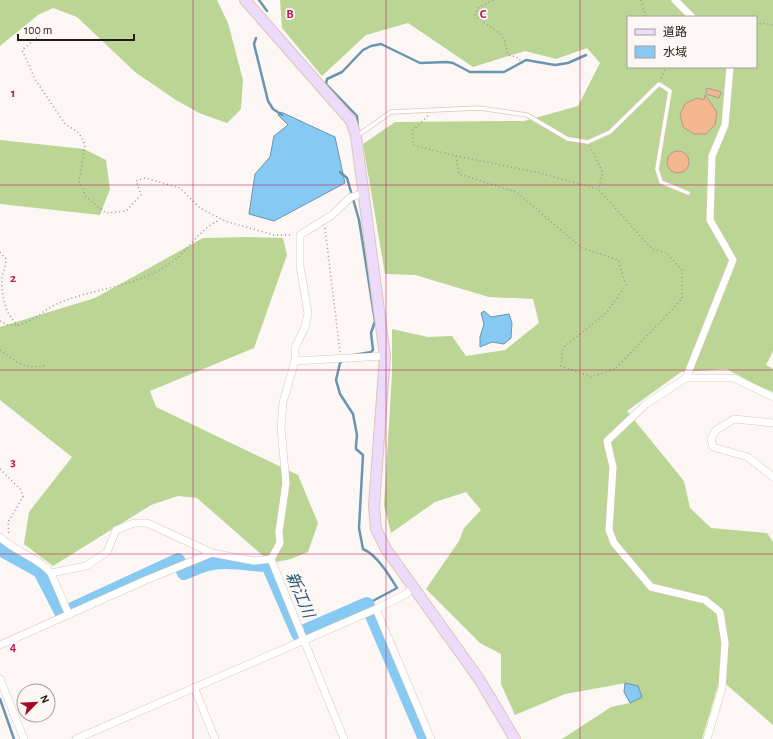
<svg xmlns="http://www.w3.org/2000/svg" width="773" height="739" font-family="'Alegreya Sans','Noto Sans JP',sans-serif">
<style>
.forest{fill:#bbd595;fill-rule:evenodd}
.water{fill:#86c9f2;stroke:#6995b0}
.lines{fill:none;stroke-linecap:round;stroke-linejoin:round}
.stream{stroke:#6995b0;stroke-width:2.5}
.river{stroke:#86c9f2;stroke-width:14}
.building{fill:#f4b78f;stroke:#b29a8b}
.lane-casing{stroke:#dfc6b6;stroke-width:5}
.street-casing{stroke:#dfc6b6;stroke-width:8}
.secondary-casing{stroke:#dfc6b6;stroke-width:12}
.path{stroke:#9d9692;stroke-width:1.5;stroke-dasharray:1 3;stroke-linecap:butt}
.lane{stroke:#fff;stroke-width:3.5}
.street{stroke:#fff;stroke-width:7}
.secondary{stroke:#ecdbfb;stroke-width:10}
.grid{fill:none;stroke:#c2185b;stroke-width:1;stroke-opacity:0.55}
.labels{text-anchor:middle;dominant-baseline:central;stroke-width:3.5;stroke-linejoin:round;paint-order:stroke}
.water-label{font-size:16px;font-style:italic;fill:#215571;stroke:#fcf7f4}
.grid-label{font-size:13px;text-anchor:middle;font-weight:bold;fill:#c2185b;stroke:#fcf7f4;stroke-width:3.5;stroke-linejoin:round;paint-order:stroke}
</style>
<rect width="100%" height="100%" fill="#fcf7f4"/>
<g class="forest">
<polygon points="0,0 217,0 228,23 243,80 241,109 227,123 199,113 176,100 135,72 77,17 53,8 38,15 0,46"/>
<path d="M280,0H773V351L766,365L773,369V392L754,384L727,369L681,372L627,411L684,481L690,508L711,528L767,533L773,542V725L720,679L702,739H562L611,707L630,703L642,697L626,683L565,694L515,715L501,684V654L480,643L426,589L459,541L464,528L481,510L466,492L435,502L391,533L384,505L392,374V329L428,337L452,336L466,356L505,350L539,323L533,299L489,297L415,275L385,274L363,144L395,122L524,121L578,106L600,63L587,48L556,59L525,51L473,67L408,23L366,35L322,76L282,28ZM628,17H756V67H628Z"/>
<polygon points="0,140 84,149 106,160 110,189 100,215 0,204"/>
<polygon points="248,237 283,238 287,255 254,348 150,391 156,407 298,475 318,523 308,552 291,559 271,563 197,498 178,496 151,505 53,566 24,544 29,512 72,457 0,400 0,327 95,298 203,238"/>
</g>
<g class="water">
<polygon points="281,112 335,137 345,183 274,221 249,214 255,174 270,157 274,136 288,125 278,115"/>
<polygon points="484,311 491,317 509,314 512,323 511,338 504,344 492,342 480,347 480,337 484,324 481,313"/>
<polygon points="625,683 638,686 642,697 630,703 624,692"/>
</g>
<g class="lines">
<g class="stream">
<polyline points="259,0 267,11"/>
<polyline points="256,38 254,44 268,101 273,109 282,115"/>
<polyline points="358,129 357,116 326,84 327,79 342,72 363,50 371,46 381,44 420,63 447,62 453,63 470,72 504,72 526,60 555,65 568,63 586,55"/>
<polyline points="340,172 347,178 359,220 375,321 371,333 373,350 371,352 348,356"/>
<path d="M343,360L340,363L336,380L340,394L353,414L357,435L356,446V449L363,455L359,528L363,549C377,555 389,575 397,588L367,604"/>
<polyline points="0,699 14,739"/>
</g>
<g class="river">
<polyline points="0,549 40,571 62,614"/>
<path d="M72,609L178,560L184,573C192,570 200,566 208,564C227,559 249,565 268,565L298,634L367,604L425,739"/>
</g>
</g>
<g class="building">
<polygon points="707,88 721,92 719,98 706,94"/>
<polygon points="705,95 717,112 715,125 706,134 694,134 683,127 680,114 686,103 698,98 704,100"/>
<circle cx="678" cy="162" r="11"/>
</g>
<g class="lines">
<defs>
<polyline id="lane" points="357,136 391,112 479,108 527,115 568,139 588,142 610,132 659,84 670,91 657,169 661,182 688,193"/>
<g id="street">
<polyline points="675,0 692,17"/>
<polyline points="295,361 385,356"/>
<polyline points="686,378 734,378 773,397"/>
<polyline points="773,423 734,419 715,431 711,439 713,447 748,457 773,477"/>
<path d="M0,537C15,552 38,557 51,573L69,615"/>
<polyline points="271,559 280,543 279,532 286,483 281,427 283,402 295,361 295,348 305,327 308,313 300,266 300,235 332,215 351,197 364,193"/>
<polyline points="271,559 344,739"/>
<polyline points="51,573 86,566 107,552 116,530 134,523 147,523 212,553 254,561 271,559"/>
<polyline points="376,609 431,739"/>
<polyline points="0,645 146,580 212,553"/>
<polyline points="0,679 24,739"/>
<polyline points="194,687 215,739"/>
<polyline points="76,739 376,609 406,594 413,587"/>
<polyline points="707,739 722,688 725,643 720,612 705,600 651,587 614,543 609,530 613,467 607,441 646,404 686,378 733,260 710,220 712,156 725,125 730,67"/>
</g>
<polyline id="secondary" points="245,0 351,121 356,136 385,356 374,506 376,529 386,549 479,679 515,739"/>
</defs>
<use href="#lane" class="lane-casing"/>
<use href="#street" class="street-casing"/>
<use href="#secondary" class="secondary-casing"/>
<g class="path">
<polyline points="493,0 478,8 475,15 500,34 504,39 508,55 519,58 522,64"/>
<polyline points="641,0 646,17"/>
<polyline points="756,25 762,23 773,25"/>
<polyline points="46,30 22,50 35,79 65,124 79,133 85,145 79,181 86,197 106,213 126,211 141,195 136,181 145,178 180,188 200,208 225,221 274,235 293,235"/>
<polyline points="661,78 666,67"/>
<polyline points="428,116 413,130 413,145 456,156 536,172 598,189 603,173 590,146"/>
<polyline points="456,156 459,174 516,192 582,248 618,260 626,285 607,312 563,348 561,366 591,377 615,369 682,299 682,270 667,253 652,249 598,189"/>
<polyline points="325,228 340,352"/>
<path d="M0,252L6,259C6,266 3,272 2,278C1,295 5,315 18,325C34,321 46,308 61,302C97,288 134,287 168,265C187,253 199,228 220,220"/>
<polyline points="0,321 8,325 18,325"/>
<path d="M0,350C15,361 26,371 46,365"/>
<polyline points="0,469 21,490 23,497 8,522 9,535"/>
</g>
<use href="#lane" class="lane"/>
<use href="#street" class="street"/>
<use href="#secondary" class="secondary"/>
</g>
<path class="grid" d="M193,0V739M386,0V739M580,0V739M0,185H773M0,370H773M0,554H773"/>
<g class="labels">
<g class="water-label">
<text transform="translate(300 595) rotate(67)">新江川</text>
</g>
</g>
<g class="grid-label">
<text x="290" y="18">B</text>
<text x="483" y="18">C</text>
<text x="13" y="97">1</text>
<text x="13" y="282">2</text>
<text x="13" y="466">3</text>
<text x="13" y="651">4</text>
</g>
<rect x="627" y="16" width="130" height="52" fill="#fcf7f4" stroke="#a69f9b"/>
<rect x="635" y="29" width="20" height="6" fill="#ecdbfb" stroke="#a69f9b"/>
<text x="663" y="36" font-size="12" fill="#241b15">道路</text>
<rect x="635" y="46" width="20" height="12" fill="#86c9f2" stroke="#a69f9b"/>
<text x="663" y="56" font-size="12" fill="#241b15">水域</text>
<g transform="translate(36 703) rotate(66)"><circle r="19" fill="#fcf7f4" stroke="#a69f9b"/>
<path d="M0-3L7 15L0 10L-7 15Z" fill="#a40826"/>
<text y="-6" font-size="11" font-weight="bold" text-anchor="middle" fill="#241b15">N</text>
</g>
<path d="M18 34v6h116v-6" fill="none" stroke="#241b15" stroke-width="2"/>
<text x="24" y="34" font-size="12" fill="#241b15" stroke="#fcf7f4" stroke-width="3" paint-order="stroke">100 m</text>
</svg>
